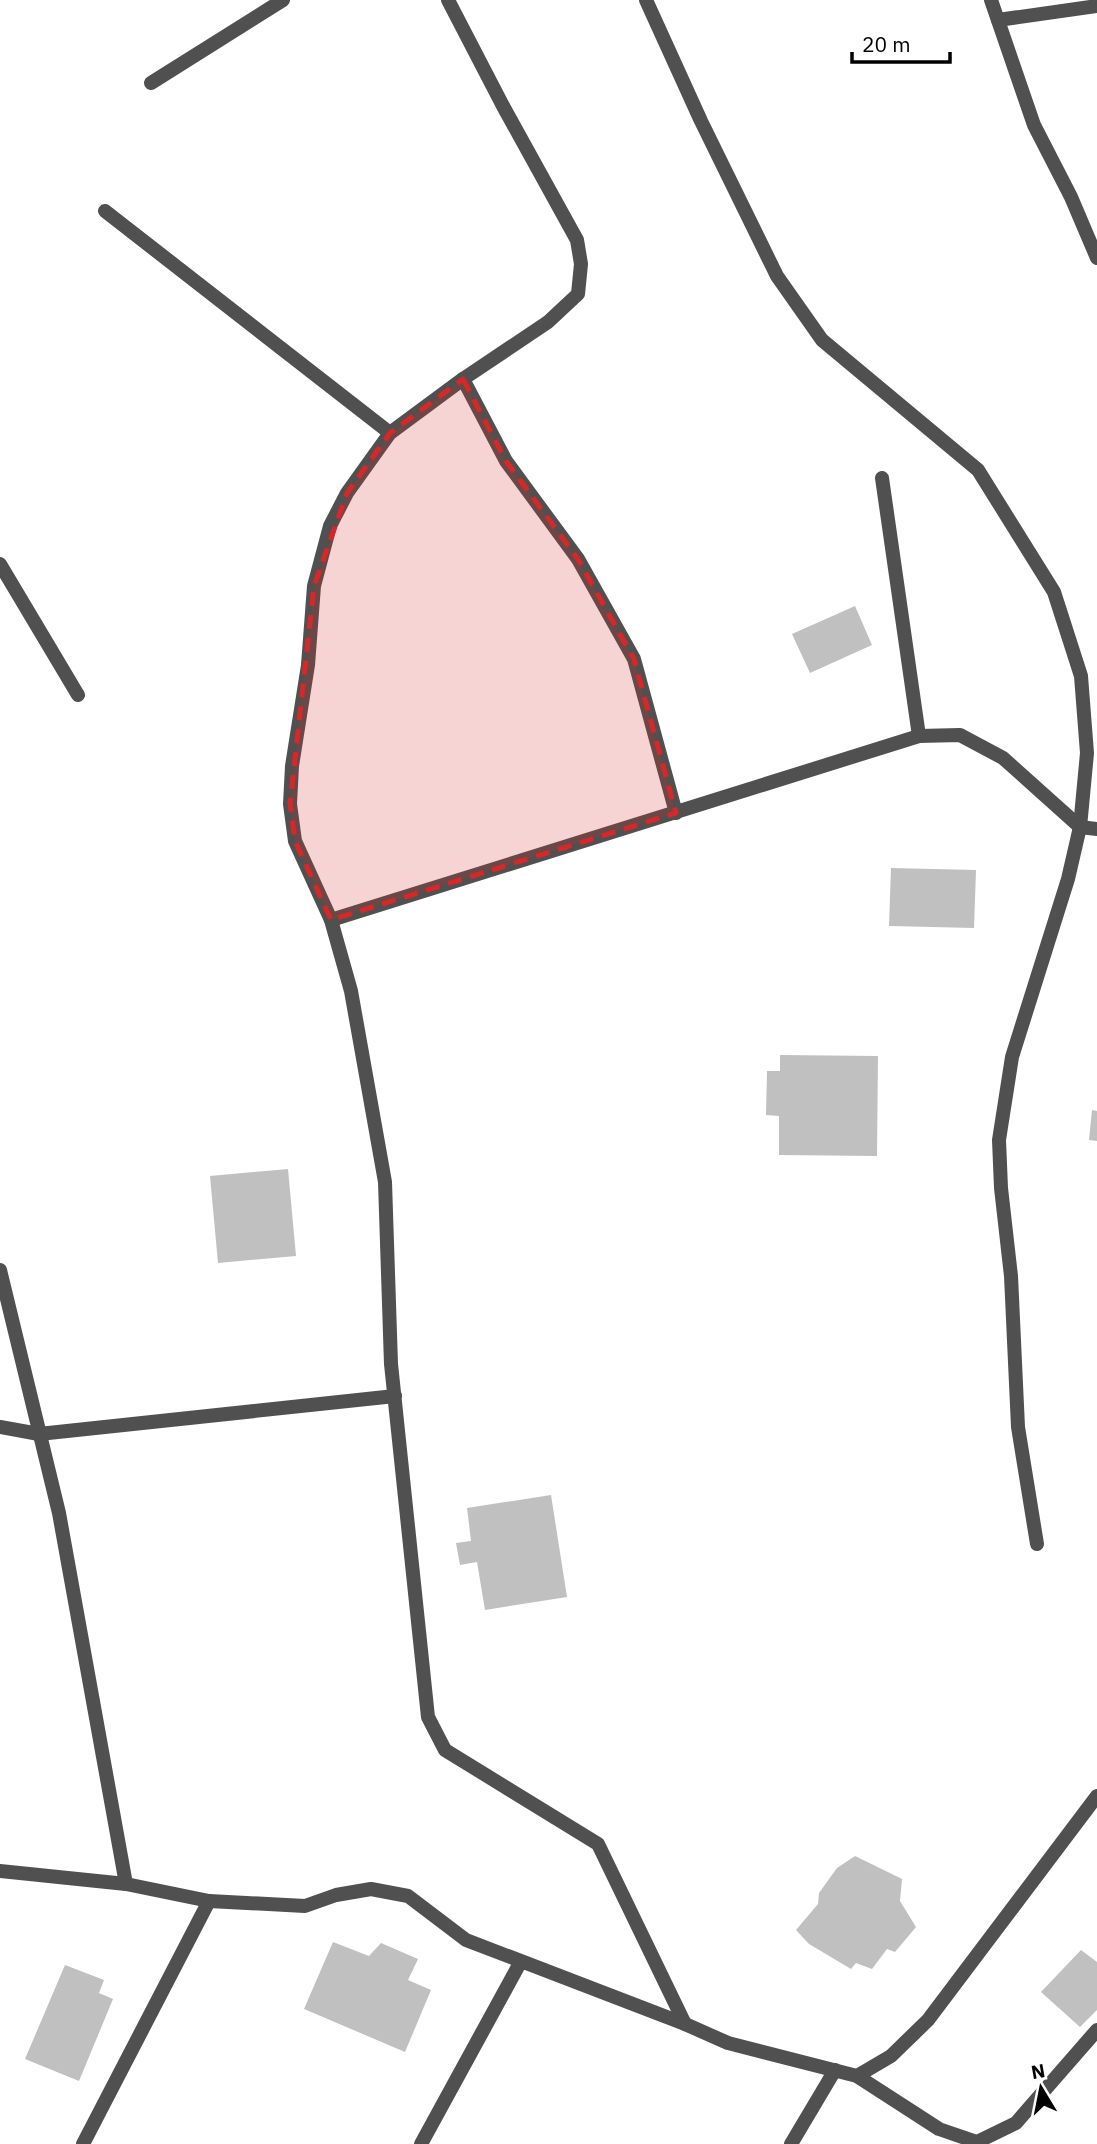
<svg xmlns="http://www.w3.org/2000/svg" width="1097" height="2144" font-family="'IBM Plex Sans',sans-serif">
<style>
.building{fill:#c0c0c0}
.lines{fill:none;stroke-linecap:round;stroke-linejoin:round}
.street{stroke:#505050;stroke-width:14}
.marked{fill:#d62828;fill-opacity:0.2;stroke:#d62828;stroke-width:5;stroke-dasharray:14 9;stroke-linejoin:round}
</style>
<rect width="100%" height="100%" fill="#fff"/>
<g class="building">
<polygon points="855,606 872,645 810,673 792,634"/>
<polygon points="891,868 976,870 974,928 889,926"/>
<polygon points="780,1055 878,1056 877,1156 779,1155 779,1116 766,1115 767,1071 780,1071"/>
<polygon points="1092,1110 1097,1111 1097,1141 1089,1140"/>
<polygon points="288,1169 296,1256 218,1263 210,1176"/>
<polygon points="551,1495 567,1597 485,1610 477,1562 460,1565 456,1543 471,1541 467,1508"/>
<polygon points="855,1856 902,1879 900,1901 916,1927 895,1952 887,1949 872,1969 856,1963 851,1969 809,1944 796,1930 818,1904 819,1893 837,1868"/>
<polygon points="333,1942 369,1956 381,1943 418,1959 408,1980 431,1990 405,2052 304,2009"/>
<polygon points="1081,1950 1097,1962 1097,2010 1080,2027 1041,1992"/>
<polygon points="65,1965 104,1980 99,1993 113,1999 79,2081 25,2059"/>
</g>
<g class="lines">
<g class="street">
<polyline points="448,0 503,106 577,240 581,264 578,294 548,322 463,379 390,433 347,493 330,526 314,586 308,665 292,766 290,804 295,841 331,920 351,991 385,1182 391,1364 428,1717 445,1750 598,1844 685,2024"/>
<polyline points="646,0 701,121 777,276 822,340 978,470 1054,592 1081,676 1087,753 1080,827 1068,879 1012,1057 999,1140 1001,1188 1011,1276 1018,1427 1037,1544"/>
<polyline points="991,0 1034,125 1071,197 1097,258"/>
<polyline points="998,20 1097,6"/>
<polyline points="151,83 283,0"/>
<polyline points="105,211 390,433"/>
<polyline points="463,379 506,461 578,559 634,659 676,813"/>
<polyline points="882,478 919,736"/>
<polyline points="0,564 78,695"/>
<polyline points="331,920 919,736 960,735 1003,758 1080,827 1097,829"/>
<polyline points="0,1270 59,1513 126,1884"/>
<polyline points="0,1427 39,1434 395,1396"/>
<polyline points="0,1871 126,1884 209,1901 305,1906 336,1895 371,1889 408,1896 466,1940 685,2024 728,2043 857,2076 939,2129 977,2142 1016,2123 1097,2030"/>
<polyline points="857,2076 891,2056 928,2020 1097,1796"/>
<polyline points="83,2144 209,1901"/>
<polyline points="421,2144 520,1963"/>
<polyline points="791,2144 835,2070"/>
</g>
</g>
<path class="marked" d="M463,379L506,461L578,559L634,659L676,813L331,920L295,841L290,804L314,586L347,493L390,433Z"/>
<g transform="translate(1041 2088) rotate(350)" stroke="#ffffff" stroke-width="5" paint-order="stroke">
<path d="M0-5L12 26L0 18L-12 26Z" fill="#000000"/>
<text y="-10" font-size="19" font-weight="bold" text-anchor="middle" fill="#000000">N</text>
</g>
<path d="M852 52v10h98v-10" fill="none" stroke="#000000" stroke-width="3.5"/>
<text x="862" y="52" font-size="21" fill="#000000" stroke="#ffffff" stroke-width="5" paint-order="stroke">20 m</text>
</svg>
